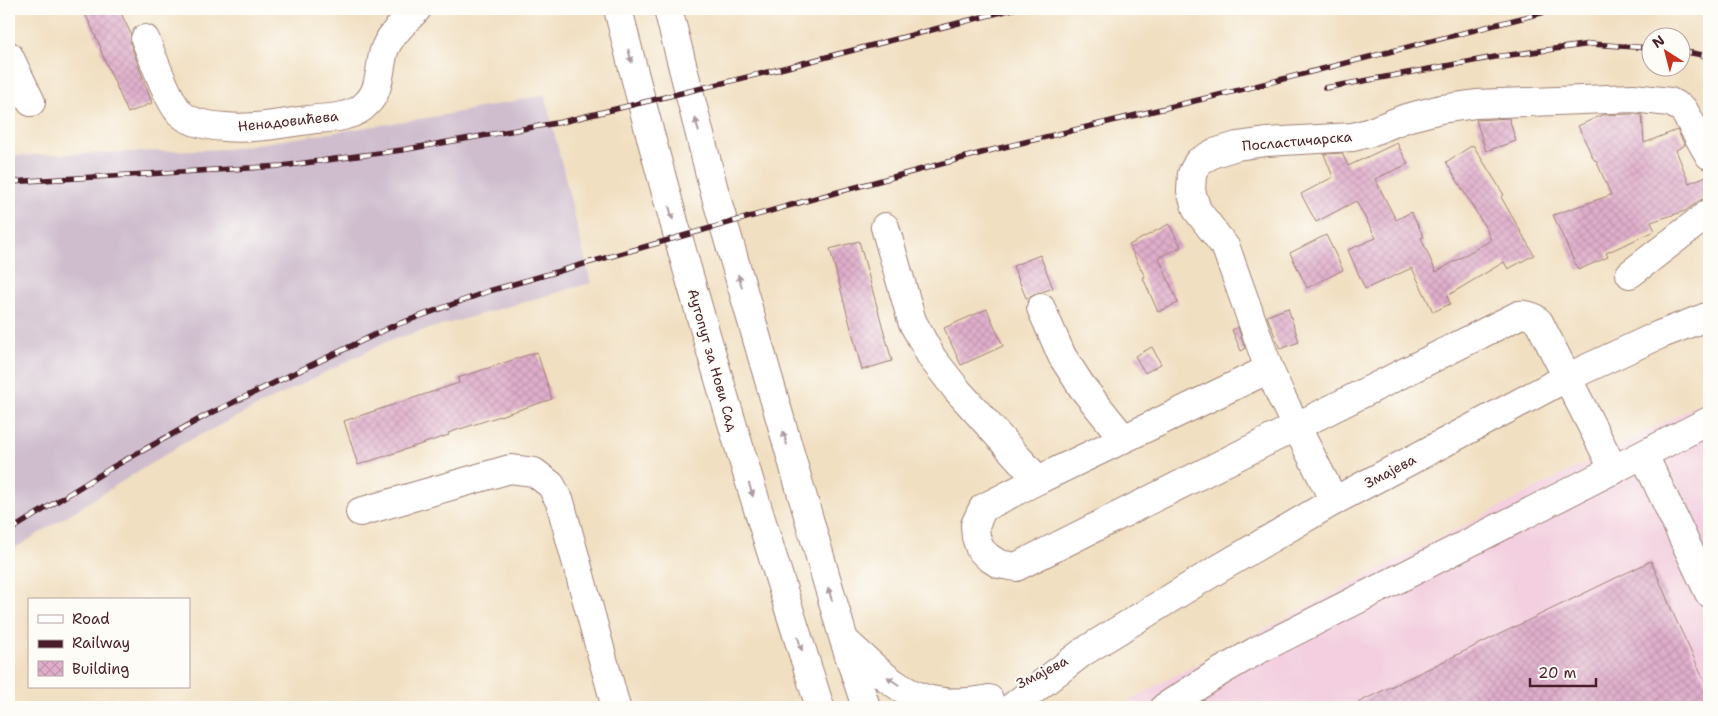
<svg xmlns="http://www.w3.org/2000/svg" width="1718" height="716" font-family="'Shantell Sans',sans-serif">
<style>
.built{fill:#f3cfdf}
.industrial{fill:#cfbdce}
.building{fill:url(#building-cross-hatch)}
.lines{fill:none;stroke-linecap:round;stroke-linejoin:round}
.minor-casing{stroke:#9e7f76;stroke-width:30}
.major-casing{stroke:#9e7f76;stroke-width:30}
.minor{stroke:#fff;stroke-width:28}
.major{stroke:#fff;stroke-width:28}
.rail-casing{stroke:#4a1f2b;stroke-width:5.5}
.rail{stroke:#fdfcf7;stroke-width:4;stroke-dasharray:11;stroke-linecap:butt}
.oneway{fill:#ae9aa0}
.labels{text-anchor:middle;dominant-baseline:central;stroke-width:4;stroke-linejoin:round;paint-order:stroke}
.street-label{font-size:14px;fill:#4a1f2b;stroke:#fdfcf7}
</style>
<defs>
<pattern id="building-cross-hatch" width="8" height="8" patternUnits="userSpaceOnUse" patternTransform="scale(1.25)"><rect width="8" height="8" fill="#dfaecb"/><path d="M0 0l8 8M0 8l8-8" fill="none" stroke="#c195ae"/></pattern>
</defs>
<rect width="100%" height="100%" fill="#fdfcf7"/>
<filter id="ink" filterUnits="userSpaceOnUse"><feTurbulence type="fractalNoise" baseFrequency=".02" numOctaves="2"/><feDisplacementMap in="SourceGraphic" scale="10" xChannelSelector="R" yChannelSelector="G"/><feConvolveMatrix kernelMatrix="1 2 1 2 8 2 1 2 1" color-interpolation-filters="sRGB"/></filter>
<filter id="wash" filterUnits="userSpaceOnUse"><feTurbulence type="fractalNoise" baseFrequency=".0096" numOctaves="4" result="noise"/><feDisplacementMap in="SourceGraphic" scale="20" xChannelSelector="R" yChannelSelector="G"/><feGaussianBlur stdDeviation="1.12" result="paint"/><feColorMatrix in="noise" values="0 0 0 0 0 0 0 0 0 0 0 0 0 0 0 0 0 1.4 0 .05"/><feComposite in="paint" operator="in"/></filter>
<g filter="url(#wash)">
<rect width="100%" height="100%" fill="#f1dfc1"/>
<polygon class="built" points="1709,399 1709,707 1119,707 1168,679"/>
<polygon class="industrial" points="545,95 591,283 390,340 184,443 9,552 9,156 226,149 439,116"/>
<g id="blocks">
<g class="building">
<polygon points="83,9 119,9 131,34 131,45 152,103 128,113 100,49 101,48"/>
<polygon points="1632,114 1642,115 1644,143 1677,130 1685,145 1676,150 1689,183 1709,175 1709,198 1700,200 1685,211 1651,222 1655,231 1606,253 1608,257 1578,270 1553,215 1611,195 1596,160 1594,160 1578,126 1602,115"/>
<polygon points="1509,118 1516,141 1486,151 1476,120"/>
<polygon points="1397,143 1408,164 1375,179 1396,220 1411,212 1424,237 1421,238 1436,272 1491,240 1487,232 1488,232 1446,162 1473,145 1504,195 1501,197 1534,255 1508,269 1504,262 1447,296 1450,304 1433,312 1412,268 1365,289 1348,250 1376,238 1356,201 1316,222 1301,194 1333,177 1324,154 1342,153 1348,166"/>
<polygon points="1169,224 1181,247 1159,258 1178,303 1158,312 1143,278 1145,277 1129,245"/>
<polygon points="1326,235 1343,270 1307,288 1290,253"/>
<polygon points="859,241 892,361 862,370 830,249"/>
<polygon points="1040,255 1053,288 1026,298 1013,266"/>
<polygon points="1288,308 1299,342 1280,349 1267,316"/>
<polygon points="987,309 1003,346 961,365 944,328"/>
<polygon points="1238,327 1245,349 1241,351 1232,330"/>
<polygon points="1152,347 1161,364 1145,373 1135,356"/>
<polygon points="537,352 552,399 448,433 449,435 358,465 344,421 459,383 458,378"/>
<polygon points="1651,561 1676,620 1709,690 1709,707 1349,707"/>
</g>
</g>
</g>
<g filter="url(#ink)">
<use href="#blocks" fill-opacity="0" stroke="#9e7f76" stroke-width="1"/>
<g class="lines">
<defs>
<g id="minor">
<path d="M145,39C153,57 167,98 179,112C189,123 210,126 225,127C251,130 283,123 309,120C321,118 335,119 346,115C354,113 361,110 366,104C381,91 379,68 384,51C389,35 406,21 417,9"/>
<polyline points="9,56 31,102"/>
<polyline points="885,227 912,321 932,358 958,391 1038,480 1269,369"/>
<polyline points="1630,274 1709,213"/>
<polyline points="1041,308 1062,356 1082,387 1123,438"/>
<polyline points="1644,455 1709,593"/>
<path d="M1038,480L983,508L975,525L976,537L980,549L988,557L999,564L1016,567L1519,315C1528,314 1533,316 1539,322L1614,470"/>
<polyline points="1334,501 1281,396 1269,369 1226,248 1197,210 1191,191 1192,174 1198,162 1214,153 1237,146 1266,142 1353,137 1368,133 1406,118 1441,109 1476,104 1633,98 1670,102 1683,109 1709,155"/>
<polyline points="360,512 510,469 534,472 551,485 560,502 616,707"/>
<polyline points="1012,707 1083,652 1215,571 1334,501 1566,378 1659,335 1709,316"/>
<polyline points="1165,707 1218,673 1256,651 1709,421"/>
</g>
<g id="major">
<path d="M618,9C676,244 746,476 820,707"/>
<polyline points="668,9 714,190 844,640 866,707"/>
<path d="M845,641C869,662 895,691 927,699C946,704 969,703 989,699"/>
</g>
</defs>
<use href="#minor" class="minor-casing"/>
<use href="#major" class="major-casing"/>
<use href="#minor" class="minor"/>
<use href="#major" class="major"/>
<defs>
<g id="rail">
<polyline points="1680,51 1709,56"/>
<polyline points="1325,88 1495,57 1591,44 1650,48"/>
<polyline points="9,182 282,166 402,150 562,122 776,70 1013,9"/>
<polyline points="9,531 111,468 207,415 393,326 489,291 816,198 996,149 1248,88 1557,9"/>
</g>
</defs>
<use href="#rail" class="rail-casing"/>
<use href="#rail" class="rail"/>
</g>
<defs><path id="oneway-solid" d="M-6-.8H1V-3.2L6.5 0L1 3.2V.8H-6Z" transform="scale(1.25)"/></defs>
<g class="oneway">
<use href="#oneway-solid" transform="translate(630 56) rotate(75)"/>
<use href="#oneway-solid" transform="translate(697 125) rotate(-104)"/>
<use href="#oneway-solid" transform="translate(671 213) rotate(74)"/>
<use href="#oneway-solid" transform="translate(740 281) rotate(-106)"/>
<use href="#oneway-solid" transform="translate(785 438) rotate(-106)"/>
<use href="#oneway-solid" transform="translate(751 490) rotate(73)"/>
<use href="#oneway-solid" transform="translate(830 594) rotate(-106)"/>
<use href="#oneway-solid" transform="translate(800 644) rotate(73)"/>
<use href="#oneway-solid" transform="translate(893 681) rotate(-145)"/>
</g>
</g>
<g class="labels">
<g class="street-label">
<text transform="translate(288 121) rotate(-6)">Ненадовићева</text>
<text transform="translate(1297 141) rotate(-5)">Посластичарска</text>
<text transform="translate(713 360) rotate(74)">Аутопут за Нови Сад</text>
<text transform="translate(1390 471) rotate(-28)">Змајева</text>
<text transform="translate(1042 672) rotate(-27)">Змајева</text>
</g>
</g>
<rect width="1718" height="716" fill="none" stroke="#fdfcf7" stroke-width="30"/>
<rect x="28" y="598" width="162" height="90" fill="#fdfcf7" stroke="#b5a4a5"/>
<rect x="38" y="615" width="25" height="8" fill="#ffffff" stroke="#b5a4a5"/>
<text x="72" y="624" font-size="15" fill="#4a1f2b">Road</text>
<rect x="38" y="640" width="25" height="8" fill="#4a1f2b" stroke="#b5a4a5"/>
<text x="72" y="648" font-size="15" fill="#4a1f2b">Railway</text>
<rect x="38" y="661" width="25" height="15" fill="url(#building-cross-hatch)" stroke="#b5a4a5"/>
<text x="72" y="674" font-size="15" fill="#4a1f2b">Building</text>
<g transform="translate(1666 52) rotate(324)"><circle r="24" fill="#fdfcf7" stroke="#b5a4a5"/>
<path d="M0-4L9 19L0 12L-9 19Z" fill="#c8321e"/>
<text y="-8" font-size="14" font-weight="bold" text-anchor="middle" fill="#4a1f2b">N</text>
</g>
<path d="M1530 678v8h66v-8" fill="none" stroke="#4a1f2b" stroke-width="2.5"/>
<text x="1538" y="678" font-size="15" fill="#4a1f2b" stroke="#fdfcf7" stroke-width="4" paint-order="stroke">20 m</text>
</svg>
